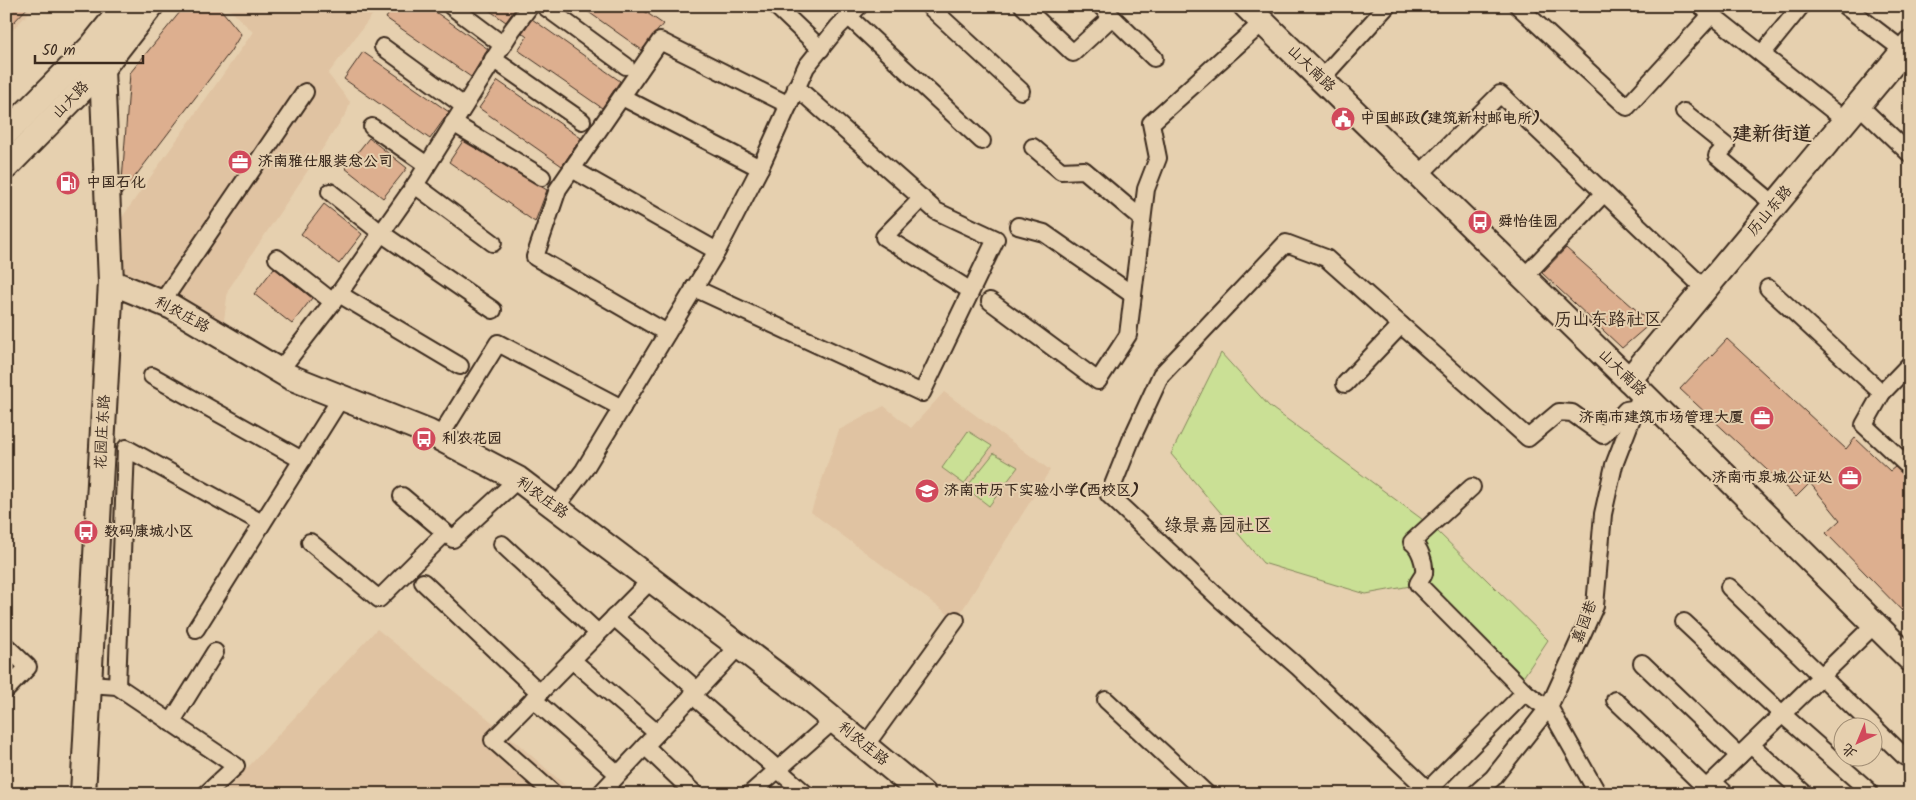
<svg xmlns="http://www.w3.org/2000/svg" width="1916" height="800" font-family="Kalam,'LXGW WenKai TC',sans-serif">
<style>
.built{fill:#e0c3a2}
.green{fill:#cae095;stroke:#82855a}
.building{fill:#ddaf8f;stroke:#3b2a1e}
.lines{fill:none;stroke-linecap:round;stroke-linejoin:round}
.street-casing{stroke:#3b2a1e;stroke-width:20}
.secondary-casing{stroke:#3b2a1e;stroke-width:28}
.street{stroke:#e6d0af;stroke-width:16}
.secondary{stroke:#e6d0af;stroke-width:24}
.labels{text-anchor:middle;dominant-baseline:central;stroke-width:4;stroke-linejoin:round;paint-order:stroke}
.street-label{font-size:15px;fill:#3b2a1e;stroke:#e6d0af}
.poi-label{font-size:15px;font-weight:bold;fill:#3b2a1e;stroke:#e6d0af;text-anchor:start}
.quarter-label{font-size:18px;fill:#3b2a1e;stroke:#e6d0af}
.district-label{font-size:20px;font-weight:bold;fill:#3b2a1e;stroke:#e6d0af}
</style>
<rect width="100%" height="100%" fill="#e6d0af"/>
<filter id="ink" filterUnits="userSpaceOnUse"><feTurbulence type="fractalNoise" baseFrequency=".02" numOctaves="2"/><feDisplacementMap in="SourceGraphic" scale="10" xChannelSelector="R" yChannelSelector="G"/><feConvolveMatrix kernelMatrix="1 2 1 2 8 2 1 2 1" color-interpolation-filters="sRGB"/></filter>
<g filter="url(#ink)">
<g class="built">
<polygon points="6,6 35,6 6,37"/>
<polygon points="226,6 379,6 328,74 350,102 347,112 228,290 223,328 124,273 118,223 253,32"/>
<polygon points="944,392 1050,470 956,620 811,512 839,430 884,406 911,428"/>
<polygon points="377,629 507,734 575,794 223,794"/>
</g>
<g class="green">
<polygon points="1221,353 1269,406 1434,528 1548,640 1518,685 1416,585 1366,594 1263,563 1171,454"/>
<polygon points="968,431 992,446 964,484 942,468"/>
<polygon points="994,453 1018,467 989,506 966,488"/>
</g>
<g class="building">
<polygon points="6,6 29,6 13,23 6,16"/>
<polygon points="185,6 218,6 241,34 230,52 121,195 130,73"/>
<polygon points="394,6 427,6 488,49 471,77 386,18"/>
<polygon points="483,6 517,6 506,22"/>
<polygon points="580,6 637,6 663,24 642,50"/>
<polygon points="532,19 620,81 602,108 518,50 527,37 522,33"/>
<polygon points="363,52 449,112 430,139 344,79"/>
<polygon points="498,81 581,138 562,166 479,108"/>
<polygon points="369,138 407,168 383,198 345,168"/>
<polygon points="463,141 547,190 535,222 449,162"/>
<polygon points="324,204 362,234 339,264 301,234"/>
<polygon points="1566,248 1651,323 1622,348 1542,273"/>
<polygon points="274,268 312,298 292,324 254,294"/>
<polygon points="1727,339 1846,449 1855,438 1890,471 1895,467 1910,478 1910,619 1826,533 1840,520 1810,483 1796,497 1680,389"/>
</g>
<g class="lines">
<defs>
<g id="street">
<polyline points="451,6 503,45"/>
<polyline points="544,6 626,66"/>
<polyline points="776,6 821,49"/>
<polyline points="929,6 1021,91"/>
<polyline points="1023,6 1073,53 1112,17"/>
<polyline points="1101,6 1154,58"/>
<polyline points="1518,6 1627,107 1712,14"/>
<polyline points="1701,6 1846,121"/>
<polyline points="1845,6 1904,51"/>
<polyline points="848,16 982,141"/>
<polyline points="383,47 464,106"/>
<polyline points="1762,54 1801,6"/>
<polyline points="493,59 582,121"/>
<polyline points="1321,79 1387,6"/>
<polyline points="622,97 760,168"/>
<polyline points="1684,112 1726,146 1717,156 1775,205"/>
<polyline points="1868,114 1910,154"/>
<polyline points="453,123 542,177"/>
<polyline points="372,127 427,165"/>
<polyline points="1033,147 1061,171 1084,170 1142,219"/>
<polyline points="572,169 717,251"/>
<polyline points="1419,175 1500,94 1705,289"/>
<polyline points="415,185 493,243"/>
<polyline points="330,192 381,233 493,310"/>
<polyline points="922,198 884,237 968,289"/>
<polyline points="1018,226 1044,233 1133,295"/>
<polyline points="277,258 333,302"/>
<polyline points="1524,277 1603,194"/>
<polyline points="694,288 922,393 996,239 936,211 796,87"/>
<polyline points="1768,288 1882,393"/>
<polyline points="339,294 460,366"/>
<polyline points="990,301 1098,381 1128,335 1146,189 1158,158 1151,123 1263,22"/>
<polyline points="162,302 305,92"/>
<polyline points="667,333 535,257 558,189 660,41 789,105"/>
<polyline points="1910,364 1882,393 1864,425 1910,468"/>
<polyline points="280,370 333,302 415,185 512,30 530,6"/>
<polyline points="152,376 302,460"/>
<polyline points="1345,384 1401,325"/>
<polyline points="439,438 498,343 622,408"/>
<path d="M1472,487L1412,542C1420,548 1425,563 1424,573C1423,577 1419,581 1418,584L1525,692"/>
<polyline points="402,496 453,539 518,479"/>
<polyline points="556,507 584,470 717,251 760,168 806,67 838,27 859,6"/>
<polyline points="310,542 379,599 445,533"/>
<polyline points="502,544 598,633"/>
<polyline points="423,582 540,693"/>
<polyline points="1729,587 1905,757"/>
<polyline points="614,617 697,690"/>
<polyline points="1684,622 1782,714 1868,790"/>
<polyline points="196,629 339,401"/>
<polyline points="6,646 28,667 6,690"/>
<polyline points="572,660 657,733"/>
<polyline points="1642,663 1739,756"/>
<polyline points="89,684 117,686 236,766 206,794"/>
<polyline points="117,686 126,448 262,523"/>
<polyline points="692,695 806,794"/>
<polyline points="533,699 618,774"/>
<polyline points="1106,700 1207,794"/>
<polyline points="1615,700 1706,788"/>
<polyline points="1549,707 1538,702 1525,692 1428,790 1298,667 1221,600 1109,495 1131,440 1161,375 1286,243 1326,258 1528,438 1559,412 1572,413 1603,435 1626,410 1638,408"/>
<polyline points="1549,707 1598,794"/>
<polyline points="171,723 215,652"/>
<polyline points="1751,745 1805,794"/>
<polyline points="645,746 695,794"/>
<polyline points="865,746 956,620"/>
<polyline points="1713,782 1726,794"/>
<polyline points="554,794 493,740 652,579"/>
<polyline points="600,794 739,646"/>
<polyline points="750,794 834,720"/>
<polyline points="1475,794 1493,778 1549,707 1595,606 1603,514 1614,465 1639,400"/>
<polyline points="1700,794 1875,624"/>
</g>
<g id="secondary">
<polyline points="1246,6 1629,380 1910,659"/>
<polyline points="6,133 92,46 124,6"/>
<polyline points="6,167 102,69 151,6"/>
<polyline points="111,282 172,307 290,377 428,432 518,479 802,694 923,794"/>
<polyline points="1629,380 1910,43"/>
<polyline points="83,794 111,282 102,69"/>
</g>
</defs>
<use href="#street" class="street-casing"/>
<use href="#secondary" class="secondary-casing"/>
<use href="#street" class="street"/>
<use href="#secondary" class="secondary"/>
</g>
</g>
<defs>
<symbol id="civic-disc" viewBox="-11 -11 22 22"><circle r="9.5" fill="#d1495b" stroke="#e6d0af"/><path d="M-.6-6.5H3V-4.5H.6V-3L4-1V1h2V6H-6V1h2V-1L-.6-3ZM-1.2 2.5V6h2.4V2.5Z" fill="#fff"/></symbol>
<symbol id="office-disc" viewBox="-11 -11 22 22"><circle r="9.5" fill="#d1495b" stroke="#e6d0af"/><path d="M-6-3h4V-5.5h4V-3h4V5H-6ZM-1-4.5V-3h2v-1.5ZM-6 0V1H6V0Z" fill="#fff"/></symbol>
<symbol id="fuel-disc" viewBox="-11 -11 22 22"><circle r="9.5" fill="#d1495b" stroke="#e6d0af"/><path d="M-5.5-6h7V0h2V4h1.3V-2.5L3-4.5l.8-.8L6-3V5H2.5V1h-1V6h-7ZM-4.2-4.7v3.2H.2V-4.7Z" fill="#fff"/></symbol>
<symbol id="bus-disc" viewBox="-11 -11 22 22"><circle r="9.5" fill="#d1495b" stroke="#e6d0af"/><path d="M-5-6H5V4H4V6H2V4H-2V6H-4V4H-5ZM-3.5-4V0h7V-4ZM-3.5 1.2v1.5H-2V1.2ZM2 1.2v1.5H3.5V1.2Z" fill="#fff"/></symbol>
<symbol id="school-disc" viewBox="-11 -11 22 22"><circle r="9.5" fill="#d1495b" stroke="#e6d0af"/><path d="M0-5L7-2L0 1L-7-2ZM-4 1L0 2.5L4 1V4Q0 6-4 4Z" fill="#fff"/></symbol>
</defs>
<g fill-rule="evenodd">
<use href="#civic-disc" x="1329" y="105" width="28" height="28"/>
<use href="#office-disc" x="226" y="148" width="28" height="28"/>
<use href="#fuel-disc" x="54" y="169" width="28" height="28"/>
<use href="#bus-disc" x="1466" y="208" width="28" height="28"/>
<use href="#office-disc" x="1748" y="404" width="28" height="28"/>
<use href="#bus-disc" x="410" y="425" width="28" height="28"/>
<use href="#office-disc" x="1836" y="464" width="28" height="28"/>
<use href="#school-disc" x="913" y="477" width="28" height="28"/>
<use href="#bus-disc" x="72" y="518" width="28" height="28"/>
</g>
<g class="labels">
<g class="street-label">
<text transform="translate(1311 69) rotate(44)">山大南路</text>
<text transform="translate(71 100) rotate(-46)">山大路</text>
<text transform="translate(1770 211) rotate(-50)">历山东路</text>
<text transform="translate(182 315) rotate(28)">利农庄路</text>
<text transform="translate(1622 373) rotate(44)">山大南路</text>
<text transform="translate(103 432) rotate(-87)">花园庄东路</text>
<text transform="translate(542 498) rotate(36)">利农庄路</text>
<text transform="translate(1585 622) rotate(-70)">嘉园巷</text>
<text transform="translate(863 744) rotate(39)">利农庄路</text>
</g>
<g class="poi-label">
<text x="1360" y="119">中国邮政(建筑新村邮电所)</text>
<text x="258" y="162">济南雅仕服装总公司</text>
<text x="86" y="183">中国石化</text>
<text x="1498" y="222">舜怡佳园</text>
<text x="1744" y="418" text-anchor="end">济南市建筑市场管理大厦</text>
<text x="442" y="439">利农花园</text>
<text x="1832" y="478" text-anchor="end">济南市泉城公证处</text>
<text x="944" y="491">济南市历下实验小学(西校区)</text>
<text x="104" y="532">数码康城小区</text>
</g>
<g class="quarter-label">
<text x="1608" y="320">历山东路社区</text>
<text x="1218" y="526">绿景嘉园社区</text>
</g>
<g class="district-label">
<text x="1772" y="135">建新街道</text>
</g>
</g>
<rect width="1916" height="800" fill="none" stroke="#e6d0af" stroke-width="25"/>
<rect x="12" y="12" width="1891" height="775" fill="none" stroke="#3b2a1e" stroke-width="2" filter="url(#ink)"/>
<g transform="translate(1858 742) rotate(224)"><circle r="24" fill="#e6d0af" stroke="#a28e75"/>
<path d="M0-4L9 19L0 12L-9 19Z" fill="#d1495b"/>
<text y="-8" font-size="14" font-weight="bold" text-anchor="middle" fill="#3b2a1e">北</text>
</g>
<path d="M35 55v8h108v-8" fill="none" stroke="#3b2a1e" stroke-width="2.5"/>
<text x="42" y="55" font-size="15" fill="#3b2a1e" stroke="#e6d0af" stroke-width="4" paint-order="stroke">50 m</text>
</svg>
